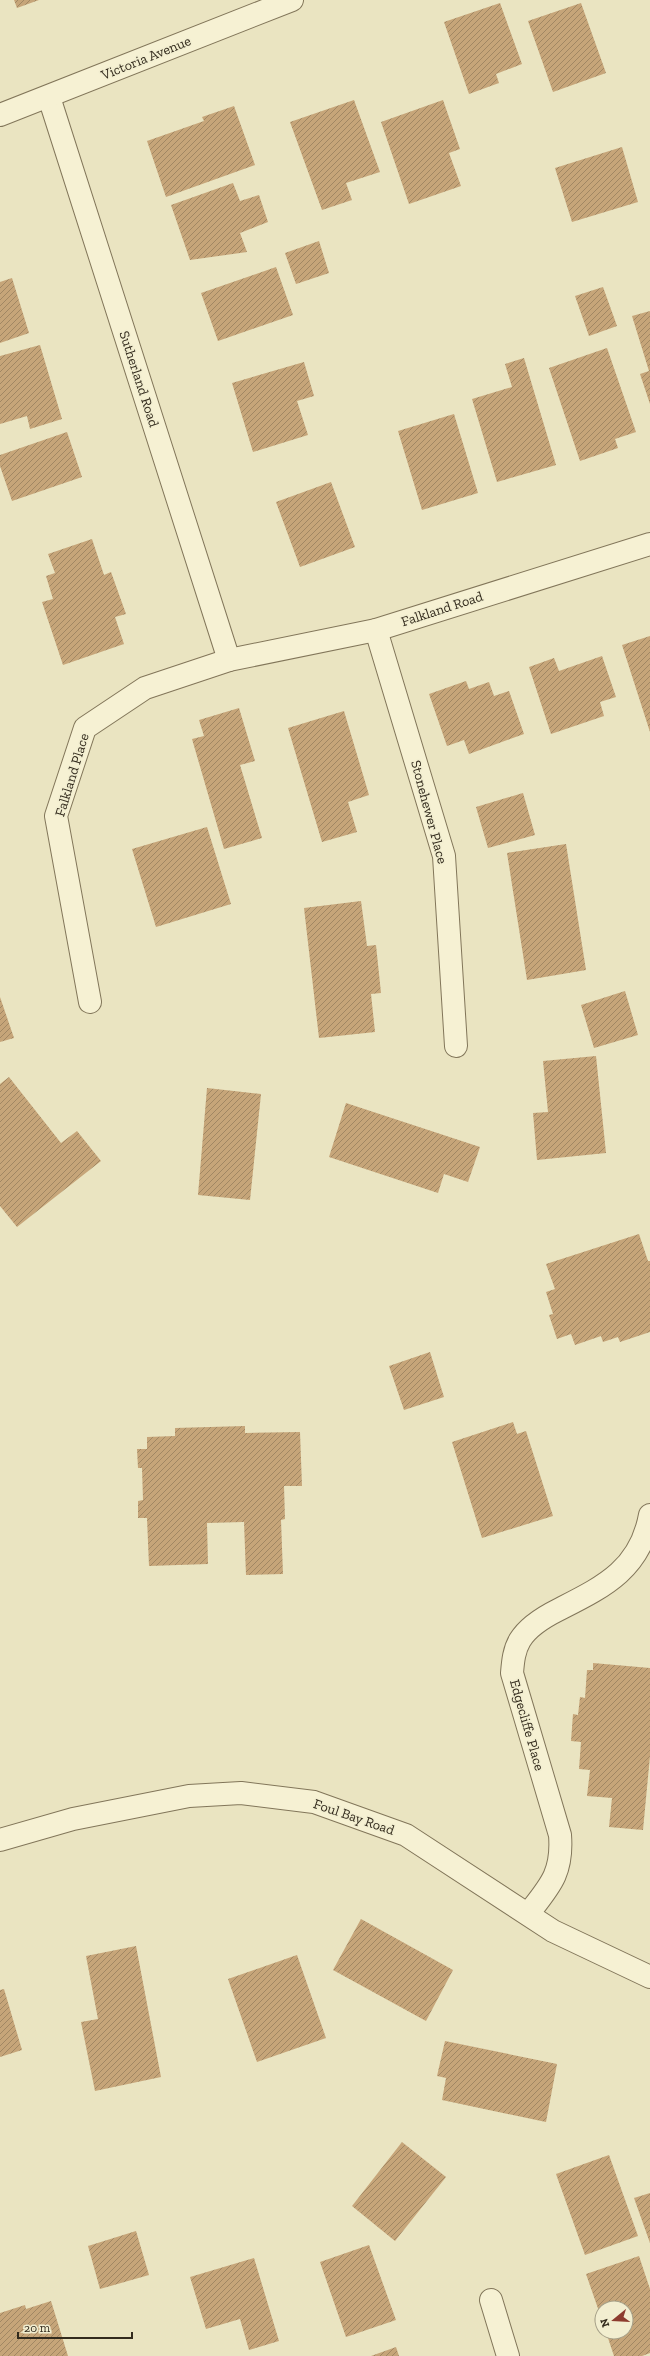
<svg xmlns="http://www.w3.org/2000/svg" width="650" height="2356" font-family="'Zilla Slab',serif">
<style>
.building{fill:url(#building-hatch)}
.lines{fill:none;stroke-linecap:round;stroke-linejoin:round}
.minor-casing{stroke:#82765a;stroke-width:24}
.tertiary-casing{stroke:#82765a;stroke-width:24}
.minor{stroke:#f6f1d3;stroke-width:22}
.tertiary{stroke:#f6f1d3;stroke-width:22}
.labels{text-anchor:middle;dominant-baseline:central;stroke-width:3;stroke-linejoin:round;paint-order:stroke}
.street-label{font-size:14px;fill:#332b1d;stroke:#f2eed0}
</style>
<defs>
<pattern id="building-hatch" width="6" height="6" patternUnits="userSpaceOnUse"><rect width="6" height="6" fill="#c6a579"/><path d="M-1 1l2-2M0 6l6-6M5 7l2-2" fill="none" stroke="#a18763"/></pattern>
</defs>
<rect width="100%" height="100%" fill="#eae4c1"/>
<g class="building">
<polygon points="14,0 39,0 17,8"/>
<polygon points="500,3 522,64 496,74 499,83 469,94 444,22"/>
<polygon points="581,3 606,73 553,92 528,21"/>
<polygon points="354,100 380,172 346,183 352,200 322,210 290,122"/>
<polygon points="443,100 460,149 449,153 461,186 409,204 381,122"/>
<polygon points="234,106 255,165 166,197 147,141 204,121 202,117"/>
<polygon points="622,147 638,202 572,222 555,168"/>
<polygon points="233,183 240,201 259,195 268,222 240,233 247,252 190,260 171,205"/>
<polygon points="319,241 329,273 296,284 285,253"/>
<polygon points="276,267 293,315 218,341 201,293"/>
<polygon points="12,278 29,333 0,343 0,282"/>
<polygon points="603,287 617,326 589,336 575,296"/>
<polygon points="650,311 650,404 640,374 649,371 632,316"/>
<polygon points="40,345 62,419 30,429 27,416 0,424 0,356"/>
<polygon points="607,348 636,432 615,439 618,448 580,461 549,368"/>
<polygon points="524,358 556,465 497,482 472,399 512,387 505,364"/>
<polygon points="304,362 314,396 297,401 308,435 253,452 232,383"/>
<polygon points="454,414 478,493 422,510 398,431"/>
<polygon points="67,432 82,477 12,501 0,466 0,455"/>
<polygon points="331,482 355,547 300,567 276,502"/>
<polygon points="92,539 104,575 111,572 126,614 115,617 124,644 63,665 42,602 53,599 46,576 55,573 48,554"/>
<polygon points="650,636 650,732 622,645"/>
<polygon points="602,656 616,697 600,702 604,716 551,734 529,667 554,658 559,671"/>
<polygon points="466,681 469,689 489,682 494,696 509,691 524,734 469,754 464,740 447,746 429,694"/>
<polygon points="239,708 255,761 240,765 262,838 224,849 192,739 204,736 199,720"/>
<polygon points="344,711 369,795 348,802 357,832 322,842 288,728"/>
<polygon points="523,793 535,835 488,848 476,807"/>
<polygon points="207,827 231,904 156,927 132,849"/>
<polygon points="566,844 586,970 527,980 507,853"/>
<polygon points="361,901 367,946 376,945 381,993 371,994 375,1032 319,1038 304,908"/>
<polygon points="625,991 638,1035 594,1048 581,1005"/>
<polygon points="0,997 14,1038 0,1042"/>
<polygon points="596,1056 606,1153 537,1160 533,1113 548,1112 543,1061"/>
<polygon points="9,1077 61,1143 77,1131 101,1161 17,1227 0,1206 0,1084"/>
<polygon points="207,1088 261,1094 250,1200 198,1195"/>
<polygon points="346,1103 480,1147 468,1182 444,1174 438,1193 329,1157"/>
<polygon points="639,1234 648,1261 650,1261 650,1332 620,1342 618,1337 603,1342 601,1336 575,1345 571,1334 557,1339 549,1315 553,1314 546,1292 555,1289 546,1264"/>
<polygon points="430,1352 444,1397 404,1410 389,1366"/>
<polygon points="513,1422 517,1434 526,1431 553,1516 482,1538 452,1442"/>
<polygon points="245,1426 245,1433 300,1432 302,1486 284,1486 285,1519 281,1520 283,1574 246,1575 244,1522 207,1523 208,1564 149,1566 147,1518 138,1518 138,1501 143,1500 142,1468 138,1468 137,1449 147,1449 147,1437 175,1436 175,1428"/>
<polygon points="593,1663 650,1668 650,1756 643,1830 609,1827 612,1798 587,1796 590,1770 579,1769 581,1742 571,1741 573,1714 578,1715 580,1697 585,1698 587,1670 593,1670"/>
<polygon points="361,1919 453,1970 426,2021 333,1970"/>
<polygon points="136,1946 161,2077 95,2091 81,2022 98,2019 86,1956"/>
<polygon points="297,1955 326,2038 257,2062 228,1979"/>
<polygon points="4,1989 22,2050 0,2057 0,1990"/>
<polygon points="445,2041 557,2064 546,2122 442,2100 446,2078 437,2076"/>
<polygon points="402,2142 446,2177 395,2241 352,2206"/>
<polygon points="609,2155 638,2236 585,2255 556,2174"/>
<polygon points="650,2193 650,2243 634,2198"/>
<polygon points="136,2231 149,2275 100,2289 88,2246"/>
<polygon points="369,2245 396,2320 346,2337 320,2262"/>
<polygon points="639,2256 650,2289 650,2353 642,2356 614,2356 606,2332 626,2332 626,2308 602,2308 602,2320 586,2274"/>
<polygon points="254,2258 279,2341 249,2350 240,2319 206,2329 190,2277"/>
<polygon points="51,2301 68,2356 0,2356 0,2313 25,2305 26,2309"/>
<polygon points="396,2347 399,2356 371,2356"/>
</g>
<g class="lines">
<defs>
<g id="minor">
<polyline points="49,97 229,660"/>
<polyline points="0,115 292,0"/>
<polyline points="376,630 444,856 456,1046"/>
<polyline points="90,1002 56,816 85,728 145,688 229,660 376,630 650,544"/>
<path d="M528,1914C550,1886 563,1873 560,1835L512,1673C513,1661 514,1650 520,1640C528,1627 544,1617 558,1610C603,1587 640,1570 650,1515"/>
<polyline points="491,2300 508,2356"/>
</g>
<polyline id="tertiary" points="0,1840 73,1819 189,1796 241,1793 314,1802 406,1835 553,1931 650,1977"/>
</defs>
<use href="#minor" class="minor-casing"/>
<use href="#tertiary" class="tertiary-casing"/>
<use href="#minor" class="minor"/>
<use href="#tertiary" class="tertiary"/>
</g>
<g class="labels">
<g class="street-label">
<text transform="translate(146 58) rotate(-22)">Victoria Avenue</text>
<text transform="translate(139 379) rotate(72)">Sutherland Road</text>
<text transform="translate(442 609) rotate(-18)">Falkland Road</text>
<text transform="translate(72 775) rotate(-73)">Falkland Place</text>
<text transform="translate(429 812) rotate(75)">Stonehewer Place</text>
<text transform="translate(527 1725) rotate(74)">Edgecliffe Place</text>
<text transform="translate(354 1817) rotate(19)">Foul Bay Road</text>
</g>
</g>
<g transform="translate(614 2320) rotate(252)"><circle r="19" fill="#f2eed0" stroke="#a6a088"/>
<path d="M0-3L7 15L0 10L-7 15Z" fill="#8d3c2e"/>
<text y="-6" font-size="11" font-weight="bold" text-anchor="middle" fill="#332b1d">N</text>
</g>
<path d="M18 2332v6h114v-6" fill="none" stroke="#332b1d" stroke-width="2"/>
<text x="24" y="2332" font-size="12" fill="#332b1d" stroke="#f2eed0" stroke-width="3" paint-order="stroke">20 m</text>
</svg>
